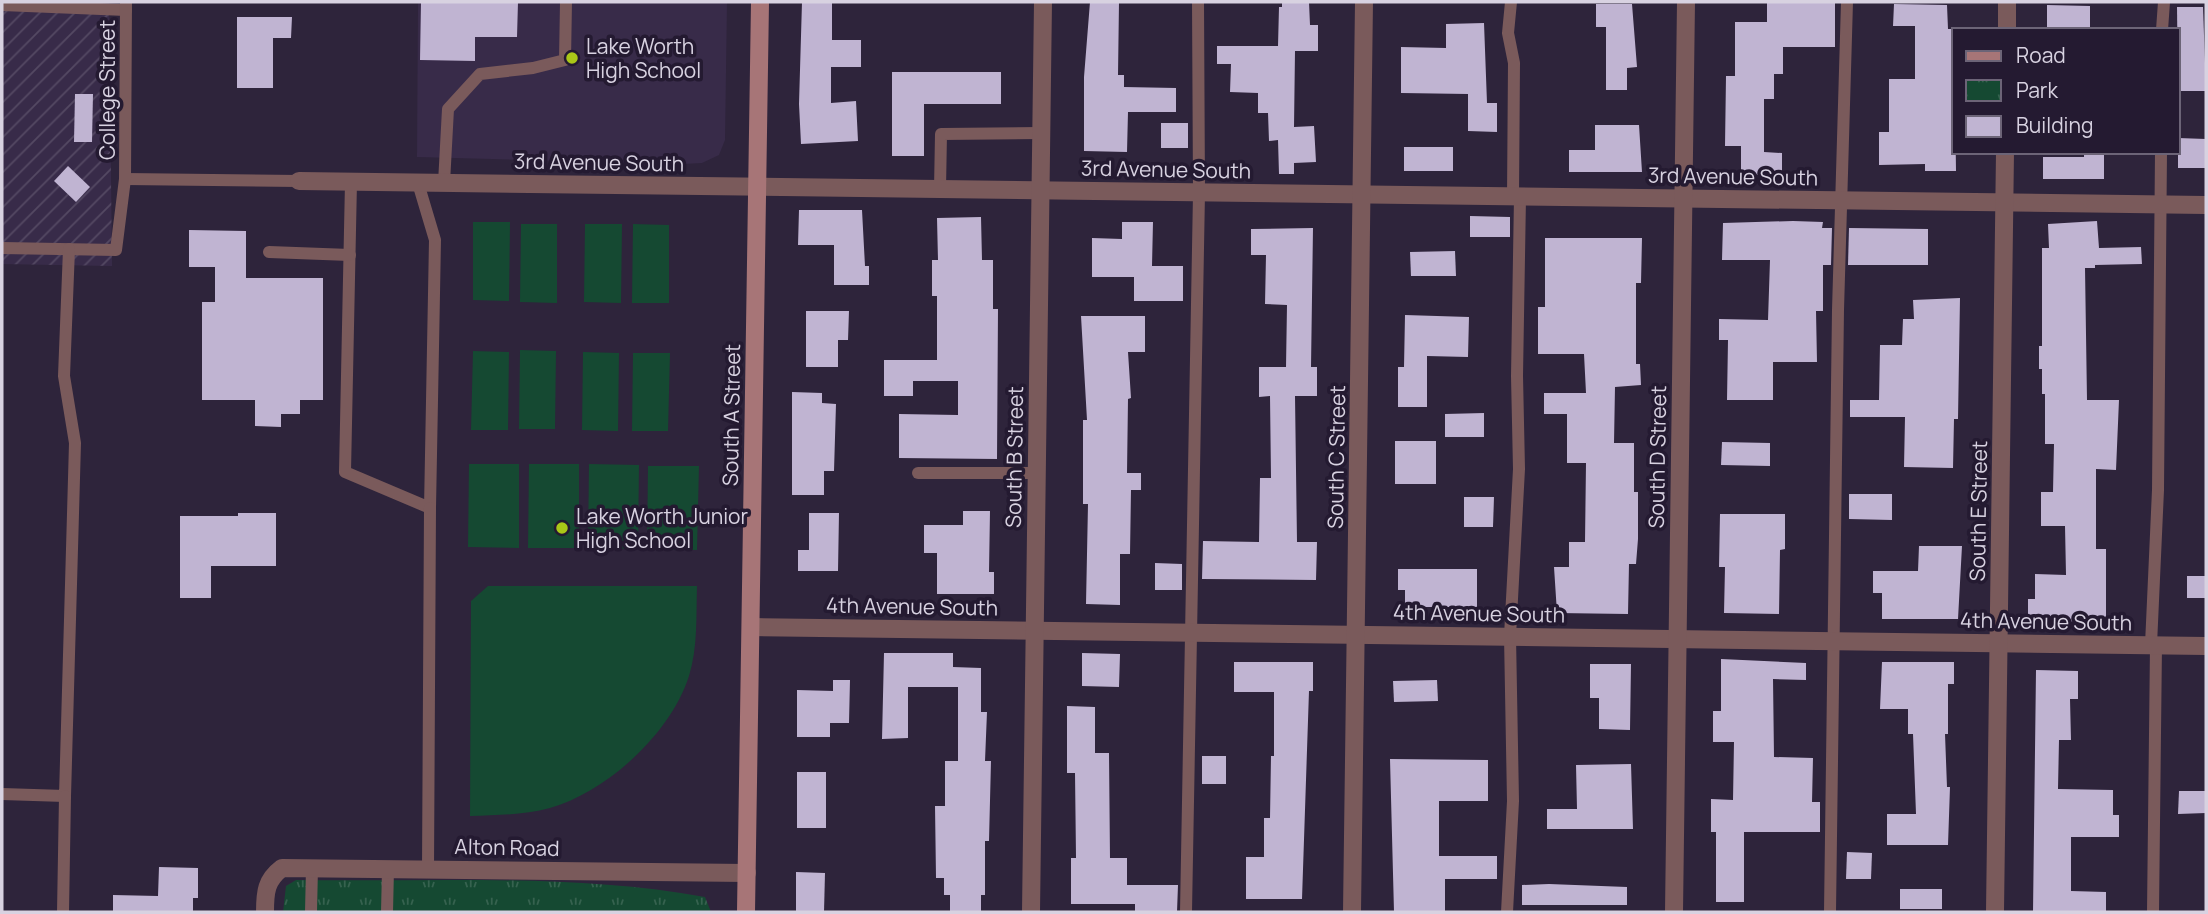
<svg xmlns="http://www.w3.org/2000/svg" width="2208" height="914" font-family="Manrope,sans-serif">
<style>
.built{fill:#382b49}
.industrial{fill:url(#industrial-furrows)}
.grass{fill:#154932}
.park{fill:url(#park-tufts)}
.building{fill:#c0b4d2}
.lines{fill:none;stroke-linecap:round;stroke-linejoin:round}
.lane{stroke:#7a5a5b;stroke-width:12}
.street{stroke:#7a5a5b;stroke-width:18}
.secondary{stroke:#a77577;stroke-width:18}
.poi-dot{fill:#aac718;stroke:#241a31;stroke-width:2.5}
.labels{text-anchor:middle;dominant-baseline:central;stroke-width:7;stroke-linejoin:round;paint-order:stroke}
.poi-label{font-size:21px;fill:#d8d2e1;stroke:#241a31;text-anchor:start}
.street-label{font-size:21px;fill:#d8d2e1;stroke:#241a31}
</style>
<defs>
<pattern id="industrial-furrows" width="10" height="10" patternUnits="userSpaceOnUse" patternTransform="scale(1.75)"><rect width="10" height="10" fill="#382b49"/><path d="M-1 1l2-2M0 10L10 0M9 11l2-2" fill="none" stroke="#544963"/></pattern>
<pattern id="park-tufts" width="24" height="20" patternUnits="userSpaceOnUse" patternTransform="scale(1.75)"><rect width="24" height="20" fill="#154932"/><path d="M3 7l-1-3M5 7V3M7 7l1-3M15 17l-1-3M17 17v-4M19 17l1-3" fill="none" stroke="#36624f"/></pattern>
</defs>
<rect width="100%" height="100%" fill="#2e243b"/>
<polygon class="built" points="418,2 727,2 725,140 719,155 702,163 683,164 417,157"/>
<polygon class="industrial" points="2,2 109,2 112,266 2,264"/>
<g class="grass">
<polygon points="473,222 510,222 509,301 473,300"/>
<polygon points="521,224 557,224 557,303 520,302"/>
<polygon points="585,224 622,224 621,303 584,302"/>
<polygon points="633,224 669,225 669,303 632,303"/>
<polygon points="520,350 556,351 555,429 519,429"/>
<polygon points="473,351 509,352 508,430 471,430"/>
<polygon points="583,352 619,353 618,431 582,430"/>
<polygon points="633,353 670,353 668,431 632,431"/>
<polygon points="469,464 519,464 519,548 468,547"/>
<polygon points="529,464 579,464 579,548 528,548"/>
<polygon points="589,464 639,465 638,549 588,548"/>
<polygon points="648,466 699,466 697,550 647,549"/>
<path d="M488,586H697C696,616 698,647 689,676C671,733 607,792 550,808C524,815 497,815 470,816L471,601Z"/>
</g>
<path class="park" d="M296,880C431,882 572,873 705,897L711,912H283L286,886Z"/>
<g class="building">
<polygon points="421,2 518,2 517,37 475,37 475,61 420,60"/>
<polygon points="802,2 832,2 832,40 861,40 861,67 831,67 831,103 856,101 858,141 801,144 799,104"/>
<polygon points="1090,2 1119,2 1118,75 1124,75 1124,87 1176,88 1176,112 1128,112 1127,152 1084,151 1084,77"/>
<polygon points="1282,2 1309,2 1310,25 1318,25 1318,51 1295,51 1294,127 1314,126 1316,162 1294,163 1294,174 1279,174 1278,140 1269,141 1268,113 1258,113 1258,93 1230,92 1231,64 1217,64 1217,46 1278,46 1279,7 1282,7"/>
<polygon points="1767,3 1835,3 1835,47 1783,47 1783,74 1774,74 1774,99 1764,99 1764,152 1782,153 1782,175 1741,175 1741,146 1725,146 1726,76 1735,76 1735,22 1767,22"/>
<polygon points="1596,4 1632,4 1637,67 1627,68 1627,90 1606,90 1606,27 1596,27"/>
<polygon points="1894,4 1947,5 1948,29 1954,29 1956,171 1925,171 1925,164 1879,165 1879,132 1889,132 1889,79 1915,79 1915,26 1893,26"/>
<polygon points="2047,5 2090,6 2090,30 2047,30"/>
<polygon points="2177,7 2203,7 2206,91 2178,91"/>
<polygon points="237,17 292,17 291,38 273,38 273,88 237,88"/>
<polygon points="1484,23 1487,103 1497,103 1497,132 1468,131 1468,94 1401,93 1401,47 1446,48 1446,24"/>
<polygon points="892,72 1001,72 1001,104 924,104 924,156 892,156"/>
<polygon points="75,94 93,94 92,142 74,142"/>
<rect x="1161" y="123" width="27" height="25"/>
<polygon points="1595,125 1639,125 1642,172 1569,172 1569,150 1595,150"/>
<polygon points="2178,138 2206,139 2206,168 2178,168"/>
<rect x="1404" y="147" width="49" height="24"/>
<polygon points="2084,152 2104,152 2104,179 2043,179 2043,157 2084,157"/>
<polygon points="68,166 90,187 76,202 54,181"/>
<polygon points="799,210 862,210 865,266 869,266 869,285 834,285 834,245 798,245"/>
<polygon points="1470,216 1510,217 1510,237 1470,237"/>
<polygon points="981,217 982,260 993,260 993,309 998,309 997,459 899,458 899,414 958,415 958,381 913,381 913,396 884,396 884,360 937,360 937,296 932,296 932,260 938,260 937,218"/>
<polygon points="1793,221 1823,222 1822,228 1832,228 1831,265 1823,265 1823,311 1816,311 1817,362 1773,362 1773,400 1727,400 1728,340 1719,340 1719,319 1768,320 1770,260 1722,260 1723,223"/>
<polygon points="2097,221 2099,248 2141,247 2142,264 2095,265 2095,268 2085,268 2087,400 2119,400 2116,470 2096,469 2096,549 2106,549 2106,622 2028,621 2028,599 2035,599 2035,574 2066,575 2065,526 2041,526 2041,492 2053,492 2054,444 2045,444 2045,394 2042,394 2042,369 2039,369 2039,346 2042,346 2042,248 2049,248 2048,224"/>
<polygon points="1122,222 1153,222 1152,266 1183,266 1183,301 1134,301 1134,277 1092,277 1092,238 1122,239"/>
<polygon points="1313,228 1311,367 1317,367 1317,396 1295,396 1297,542 1317,542 1316,580 1202,579 1203,541 1259,542 1260,478 1271,478 1270,396 1259,397 1259,367 1286,367 1287,305 1265,304 1266,255 1251,255 1251,229"/>
<polygon points="1849,228 1928,229 1928,265 1848,265"/>
<polygon points="189,230 246,231 246,278 323,278 323,400 300,400 300,414 281,414 281,427 255,426 255,400 202,400 202,302 215,302 215,267 189,267"/>
<polygon points="1545,238 1642,238 1641,283 1636,283 1636,364 1640,364 1641,385 1615,387 1614,443 1634,443 1634,492 1638,492 1638,539 1636,564 1629,564 1628,614 1557,613 1554,567 1569,567 1569,542 1585,542 1586,463 1567,463 1567,414 1544,414 1544,393 1586,393 1584,354 1538,354 1538,307 1545,307"/>
<polygon points="1455,251 1456,276 1411,276 1410,252"/>
<polygon points="1960,298 1958,419 1954,419 1953,468 1904,467 1905,417 1850,417 1850,400 1879,400 1880,345 1902,345 1903,319 1914,319 1913,300"/>
<polygon points="806,311 849,311 848,340 838,340 838,367 806,367"/>
<polygon points="1405,315 1469,317 1468,357 1427,356 1427,407 1398,407 1398,367 1404,367"/>
<polygon points="1081,316 1145,316 1145,352 1128,352 1131,398 1128,399 1127,473 1141,473 1141,490 1131,490 1130,554 1120,554 1120,605 1086,604 1088,504 1083,504 1083,420 1087,420"/>
<polygon points="792,392 822,393 822,403 836,404 834,471 824,471 824,495 792,495"/>
<polygon points="1484,413 1484,437 1445,437 1445,414"/>
<rect x="1395" y="441" width="41" height="43"/>
<polygon points="1722,442 1770,443 1770,466 1721,465"/>
<polygon points="1849,494 1892,494 1892,520 1849,519"/>
<polygon points="1464,497 1494,497 1493,527 1464,527"/>
<polygon points="963,511 990,511 989,572 994,572 994,594 937,594 937,553 924,553 924,525 963,525"/>
<polygon points="238,513 276,513 276,566 211,566 211,598 180,598 180,516 238,516"/>
<polygon points="809,513 839,513 838,571 798,571 798,550 809,550"/>
<polygon points="1720,514 1785,514 1785,549 1780,550 1779,614 1724,613 1725,567 1719,567"/>
<polygon points="1919,546 1962,546 1958,619 1882,619 1882,593 1873,593 1873,571 1918,571"/>
<polygon points="1155,563 1182,564 1182,590 1155,590"/>
<polygon points="1398,569 1477,569 1477,607 1405,607 1405,590 1398,590"/>
<rect x="2187" y="576" width="19" height="22"/>
<polygon points="884,653 953,653 953,667 981,668 981,712 987,712 985,761 991,761 989,841 985,841 985,895 981,895 981,912 950,912 950,895 944,895 944,878 936,878 935,806 945,806 945,761 958,761 958,687 908,687 908,738 882,739"/>
<polygon points="1082,653 1120,654 1119,687 1082,686"/>
<polygon points="1721,659 1806,663 1806,680 1773,679 1774,757 1813,758 1812,802 1820,802 1820,832 1744,832 1744,902 1716,902 1716,832 1711,832 1711,799 1733,800 1734,742 1713,742 1713,711 1721,711"/>
<polygon points="1234,662 1313,662 1313,691 1309,691 1302,899 1246,899 1246,857 1264,857 1264,818 1270,818 1271,756 1274,756 1274,692 1234,692"/>
<polygon points="1882,662 1954,662 1954,684 1948,684 1948,734 1945,734 1947,787 1950,787 1948,845 1887,845 1887,814 1916,814 1913,734 1908,734 1908,709 1880,709"/>
<polygon points="1590,664 1631,664 1630,730 1599,729 1599,698 1590,698"/>
<polygon points="2036,670 2078,671 2078,699 2070,699 2071,740 2059,740 2058,789 2113,790 2113,815 2119,815 2119,837 2071,837 2071,891 2106,892 2106,912 2033,912"/>
<polygon points="833,680 850,680 849,723 830,723 830,737 797,737 797,690 833,691"/>
<polygon points="1437,680 1438,701 1394,702 1393,681"/>
<polygon points="1067,706 1095,707 1095,753 1109,753 1110,858 1127,858 1127,885 1178,885 1177,912 1135,912 1135,904 1071,904 1071,858 1076,858 1075,773 1067,773"/>
<rect x="1202" y="756" width="24" height="28"/>
<polygon points="1390,759 1488,760 1488,801 1439,801 1439,856 1497,856 1497,879 1445,879 1445,912 1394,912"/>
<polygon points="1631,764 1633,829 1547,829 1547,809 1577,809 1576,765"/>
<rect x="797" y="772" width="29" height="56"/>
<polygon points="2179,791 2206,791 2206,813 2178,814"/>
<polygon points="1847,852 1872,853 1871,879 1846,879"/>
<polygon points="159,867 198,868 198,898 193,898 193,912 113,912 113,895 158,896"/>
<polygon points="796,872 825,873 824,912 796,912"/>
<polygon points="1549,884 1627,887 1627,905 1522,905 1522,885"/>
<rect x="1900" y="889" width="42" height="20"/>
</g>
<g class="lines">
<g class="lane">
<polyline points="1511,2 1508,33 1514,63 1513,196"/>
<polyline points="2,5 126,10"/>
<polyline points="2162,30 2164,2"/>
<polyline points="125,179 299,181"/>
<polyline points="351,182 345,472 430,508 435,240 418,183"/>
<polyline points="444,183 448,109 480,74 533,68 565,60 566,2"/>
<polyline points="940,189 941,134 1041,133"/>
<polyline points="2,248 116,250 125,179 126,2"/>
<polyline points="269,252 350,255"/>
<polyline points="918,473 1037,473"/>
<polyline points="2151,645 2158,490 2161,152"/>
<polyline points="2,794 65,796 75,443 64,376 69,249"/>
<polyline points="428,869 430,508"/>
<polyline points="63,912 65,796"/>
<polyline points="311,912 312,868"/>
<polyline points="387,912 388,869"/>
<polyline points="1186,912 1199,193 1198,2"/>
<polyline points="1507,912 1513,801 1510,636 1519,469 1517,376 1520,197"/>
<polyline points="1830,912 1838,310 1847,2"/>
<polyline points="2153,912 2156,645"/>
</g>
<g class="street">
<polyline points="2007,30 2007,2"/>
<polyline points="299,181 2206,205"/>
<polyline points="751,627 2206,646"/>
<path d="M265,912C265,892 266,880 282,868L747,873"/>
<polyline points="1031,912 1043,2"/>
<polyline points="1352,912 1364,2"/>
<polyline points="1674,912 1686,2"/>
<polyline points="1995,912 2005,152"/>
</g>
<polyline class="secondary" points="746,912 760,2"/>
</g>
<g class="poi-dot">
<circle cx="572" cy="58" r="7"/>
<circle cx="562" cy="528" r="7"/>
</g>
<g class="labels">
<g class="poi-label">
<text x="586" y="46">Lake Worth<tspan x="586" dy="24">High School</tspan></text>
<text x="576" y="516">Lake Worth Junior<tspan x="576" dy="24">High School</tspan></text>
</g>
<g class="street-label">
<text transform="translate(107 90) rotate(-90)">College Street</text>
<text transform="translate(599 162) rotate(1)">3rd Avenue South</text>
<text transform="translate(1166 169) rotate(1)">3rd Avenue South</text>
<text transform="translate(1733 176) rotate(1)">3rd Avenue South</text>
<text transform="translate(731 415) rotate(-89)">South A Street</text>
<text transform="translate(1014 457) rotate(-89)">South B Street</text>
<text transform="translate(1336 457) rotate(-89)">South C Street</text>
<text transform="translate(1657 457) rotate(-89)">South D Street</text>
<text transform="translate(1978 511) rotate(-89)">South E Street</text>
<text transform="translate(912 606) rotate(1)">4th Avenue South</text>
<text transform="translate(1479 613) rotate(1)">4th Avenue South</text>
<text transform="translate(2046 621) rotate(1)">4th Avenue South</text>
<text transform="translate(507 847) rotate(1)">Alton Road</text>
</g>
</g>
<rect width="2208" height="914" fill="none" stroke="#d8d2e1" stroke-width="7"/>
<rect x="1952" y="28" width="228" height="126" fill="#241a31" stroke="#6c6477" stroke-width="2"/>
<rect x="1966" y="51" width="35" height="10" fill="#a77577" stroke="#6c6477" stroke-width="2"/>
<text x="2016" y="63" font-size="21" fill="#d8d2e1">Road</text>
<rect x="1966" y="80" width="35" height="21" fill="url(#park-tufts)" stroke="#6c6477" stroke-width="2"/>
<text x="2016" y="98" font-size="21" fill="#d8d2e1">Park</text>
<rect x="1966" y="116" width="35" height="21" fill="#c0b4d2" stroke="#6c6477" stroke-width="2"/>
<text x="2016" y="133" font-size="21" fill="#d8d2e1">Building</text>
</svg>
